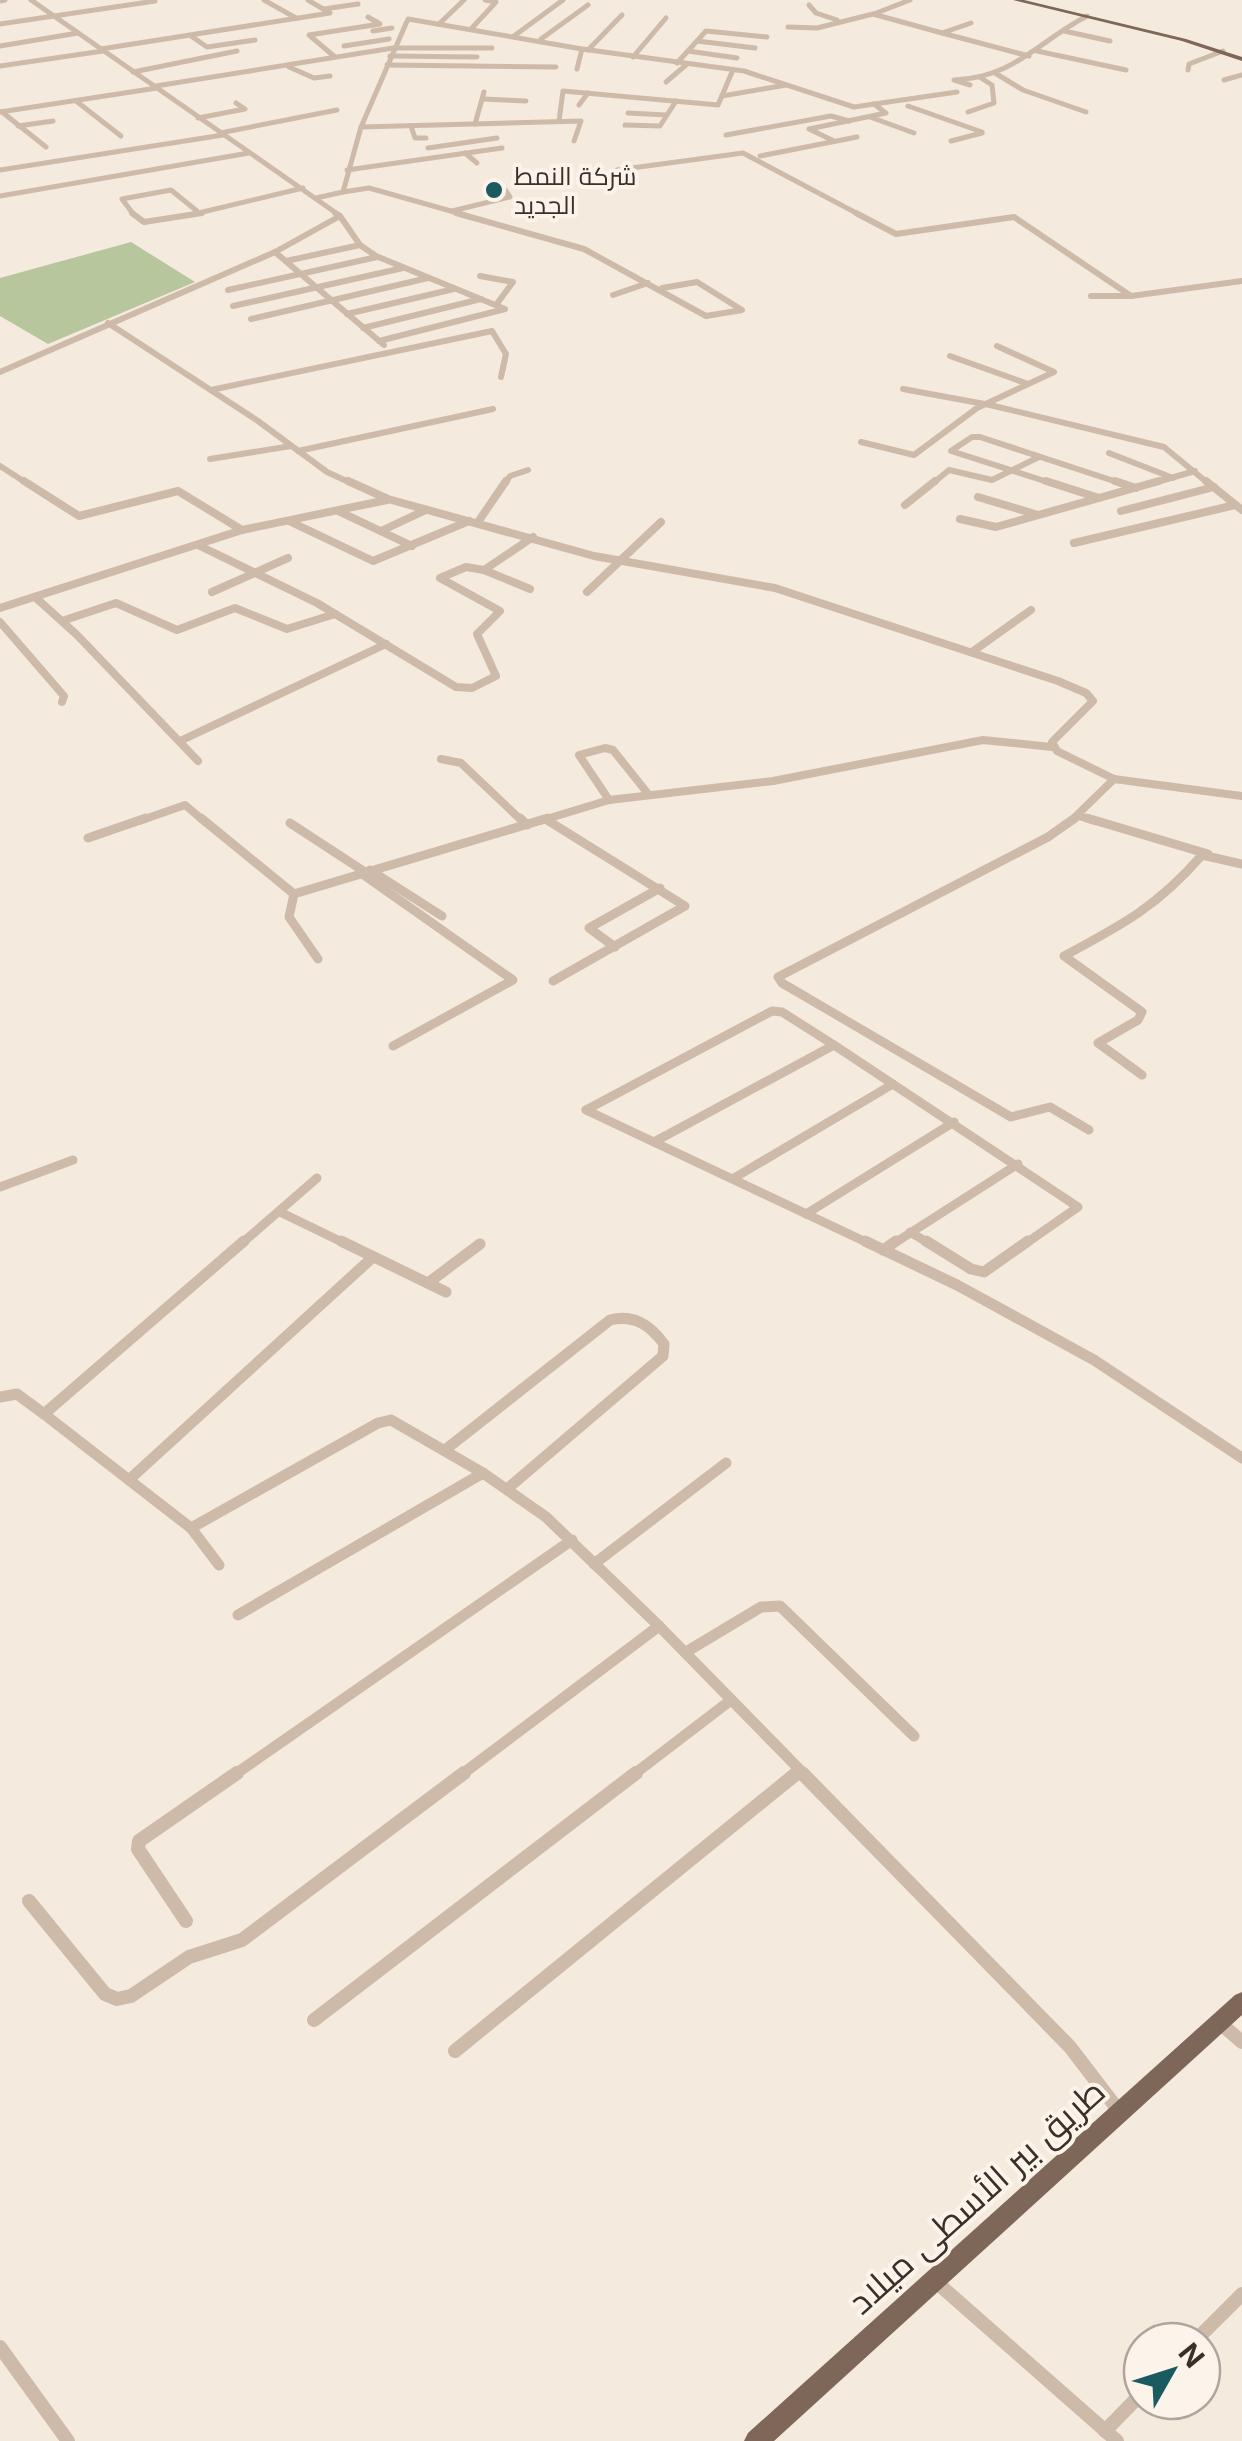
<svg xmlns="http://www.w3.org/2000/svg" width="1242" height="2441" font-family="Inter,Cairo,sans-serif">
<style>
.green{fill:#b7c69c}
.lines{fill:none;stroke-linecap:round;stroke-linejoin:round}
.street-far5{stroke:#cebaa9;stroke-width:5}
.street-far4{stroke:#cebaa9;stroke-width:6}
.street-far3{stroke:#cebaa9;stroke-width:8}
.street-far2{stroke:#cebaa9;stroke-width:9}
.street-far1{stroke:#cebaa9;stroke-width:11}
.street{stroke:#cebaa9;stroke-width:14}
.primary{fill:#7e6659;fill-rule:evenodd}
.poi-dot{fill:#1b5b60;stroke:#fcf4eb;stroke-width:4}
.labels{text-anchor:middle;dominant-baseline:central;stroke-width:8;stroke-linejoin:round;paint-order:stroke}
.far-poi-label{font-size:25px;fill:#3b2f29;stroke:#fcf4eb;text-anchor:start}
.near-street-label{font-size:35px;fill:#3b2f29;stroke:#fcf4eb}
</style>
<rect width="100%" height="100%" fill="#f5eade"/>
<polygon class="green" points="131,242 195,282 48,344 0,316 0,278"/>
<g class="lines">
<g class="street-far5">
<polyline points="31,0 339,215"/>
<polyline points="264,0 296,18"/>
<polyline points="0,1 5,0"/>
<polyline points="809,5 816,13 837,20"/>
<polyline points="324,9 358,4"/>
<polyline points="874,14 910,0"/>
<polyline points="971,23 942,33 1029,56"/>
<polyline points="0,24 155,1"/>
<polyline points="439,24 464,0"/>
<polyline points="788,27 817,28 873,14 942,33"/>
<polyline points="471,29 496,2 485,0"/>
<polyline points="373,31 392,28"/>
<polyline points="1064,31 1110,41"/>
<polyline points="191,36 207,47 255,40"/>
<polyline points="514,36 563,0"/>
<polyline points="541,39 588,5"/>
<polyline points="697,41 755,48"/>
<polyline points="0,46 78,33"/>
<polyline points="344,46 389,39"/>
<polyline points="101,49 330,13 308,0"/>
<polyline points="588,50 622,15"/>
<polyline points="688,51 737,58"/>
<polyline points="1037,51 1126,70"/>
<polyline points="390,56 477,57"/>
<polyline points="335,57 309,35 380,24 368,17"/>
<polyline points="633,57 666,18"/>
<polyline points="677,63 706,31 767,37"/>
<polyline points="387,65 556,67"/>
<polyline points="0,66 103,51"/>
<polyline points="289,67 314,78 330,76"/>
<polyline points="577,69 582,49"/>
<polyline points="1188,70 1189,64 1223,51"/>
<polyline points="133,72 237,51"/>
<polyline points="995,73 1023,90 1086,112"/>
<polyline points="1224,80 1242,75"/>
<polyline points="666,82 686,65"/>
<path d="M970,85L954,80C1014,78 1037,42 1087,16"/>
<polyline points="156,86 393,48 492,48"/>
<polyline points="722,96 786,85"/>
<polyline points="483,99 526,101"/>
<polyline points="76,101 121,136"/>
<polyline points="579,105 588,93"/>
<polyline points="908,106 982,132"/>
<polyline points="0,112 157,88"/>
<polyline points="2,112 46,147"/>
<polyline points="968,112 994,103 992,85 981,78"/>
<polyline points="628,113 666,115"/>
<polyline points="870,117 914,133"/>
<polyline points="198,118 245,109 236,103"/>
<polyline points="559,121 563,91 718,105 732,72"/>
<polyline points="475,124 484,92"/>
<polyline points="625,125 660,126 676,101"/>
<polyline points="18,126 53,121"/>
<polyline points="411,126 415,138 426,138"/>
<polyline points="361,127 581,121 574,141"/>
<polyline points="220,133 337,110"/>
<polyline points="726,135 831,116 849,121"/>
<polyline points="832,140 809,129 886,113 874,104"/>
<polyline points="951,141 982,133"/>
<polyline points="428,148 497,138"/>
<polyline points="465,153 477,163"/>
<polyline points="760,156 857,137"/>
<polyline points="0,170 223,135"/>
<polyline points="347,170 502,148"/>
<polyline points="617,170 743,153 860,215"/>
<polyline points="343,192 369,188 465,215"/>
<polyline points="0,196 249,153"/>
<polyline points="316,198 343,192 361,127 408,19 582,49 744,71 854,107 957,92"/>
<polyline points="452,211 510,197 506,191"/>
<polyline points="134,215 122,199 171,190 197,211"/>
<polyline points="190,215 303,188"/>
</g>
<g class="street-far4">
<polyline points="132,213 144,222 202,213"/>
<polyline points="456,213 584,249 706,316 742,310 697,282 662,288"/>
<polyline points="856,213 896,234 1014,217 1131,296"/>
<polyline points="340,216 360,245 376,256 505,309 379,341"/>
<polyline points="275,252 384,345"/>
<polyline points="286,261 360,245"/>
<polyline points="480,276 513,282 496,305"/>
<polyline points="228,290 377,257"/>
<polyline points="613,295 648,283"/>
<polyline points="1091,296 1131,296 1242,281"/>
<polyline points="233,306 403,268"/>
<polyline points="347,314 454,289"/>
<polyline points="251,319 428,278"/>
<polyline points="108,323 258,421 327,472 353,484"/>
<polyline points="363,328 481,299"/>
<polyline points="950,356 1028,384"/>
<polyline points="0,372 275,252 340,216 335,213"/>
<polyline points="903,389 990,405 1164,447 1209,484"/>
<polyline points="211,390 492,331 506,354 501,377"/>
<polyline points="861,442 914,455 977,408 1054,372 997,346"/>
<polyline points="298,451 493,409"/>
<polyline points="1109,453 1173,478"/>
<polyline points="210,459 291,446"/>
<polyline points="0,466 28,484"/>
<polyline points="505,484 510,476 528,470"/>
<polyline points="932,484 949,470 992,480 1039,457"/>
<polyline points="1054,484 951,451 972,437 980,437 1123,484"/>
<polyline points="1150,484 1195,471"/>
</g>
<g class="street-far3">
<polyline points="24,481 79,516 178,491 242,530 387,500"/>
<polyline points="348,481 388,499 594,556 775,588 1058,681 1086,693 1093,701 1052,742 1057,751 1114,779 1242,796"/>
<polyline points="1046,481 1099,498"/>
<polyline points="1115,481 1136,488"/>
<polyline points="1206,481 1242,510"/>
<polyline points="978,497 1035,514"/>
<polyline points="905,505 935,481"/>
<polyline points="338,511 412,546"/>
<polyline points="1121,511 1214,487"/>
<polyline points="960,519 996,527 1159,481"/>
<polyline points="289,521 373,561 469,521"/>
<polyline points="478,522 506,481"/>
<polyline points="381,531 426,510"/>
<polyline points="1074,543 1235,505"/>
<polyline points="200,546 317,603 456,687 472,688 496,676 477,634 500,611 440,578 466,567 484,570"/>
<polyline points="530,589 484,570 533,537"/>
<polyline points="212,592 288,558"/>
<polyline points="587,592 661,522"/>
<polyline points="35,597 77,635 198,761"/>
<polyline points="0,608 242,530"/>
<polyline points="62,621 116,603 177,630 235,608 287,629 335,614"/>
<polyline points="0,622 64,696 62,702"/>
<polyline points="972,652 1031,610"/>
<polyline points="180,741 386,644"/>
<polyline points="441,759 461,763 522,821"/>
<polyline points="609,800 579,755 605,748 613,750 649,795"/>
<polyline points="1079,816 1095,821"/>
<polyline points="139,821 185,805 204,821"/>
<polyline points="540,821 609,800 773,781 983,740 1052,747"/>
<polyline points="1071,821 1114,779"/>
</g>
<g class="street-far2">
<polyline points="201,818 294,894 548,818"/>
<polyline points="520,818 527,825"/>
<polyline points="1075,818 1048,837 778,977 782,983 1011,1117 1050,1107 1089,1130"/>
<polyline points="1087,818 1208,854"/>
<polyline points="547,820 685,906 553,981"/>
<polyline points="290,823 365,872"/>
<polyline points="88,838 146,818"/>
<polyline points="370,870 442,916"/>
<polyline points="361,873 513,980 393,1046"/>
<polyline points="294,894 289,917 318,959"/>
<polyline points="615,947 589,928 660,888"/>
<polyline points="834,1045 1078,1207 1025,1244"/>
<path d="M1142,1075L1098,1043L1138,1020L1142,1012L1064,956C1122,925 1158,906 1202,855L1242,864"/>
<polyline points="586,1110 870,1244"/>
<polyline points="586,1110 772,1011 782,1012 834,1045 654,1142"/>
<polyline points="734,1178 893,1084"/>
<polyline points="0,1187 73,1160"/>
<polyline points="280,1212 346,1244"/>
<polyline points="806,1214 954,1122"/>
<polyline points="910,1232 930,1244"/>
<polyline points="241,1244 317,1178"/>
<polyline points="893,1244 1018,1164"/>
</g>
<g class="street-far1">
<polyline points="341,1241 446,1292"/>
<polyline points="865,1241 957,1285 1094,1360 1242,1458"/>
<polyline points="926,1241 971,1269 984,1272 1028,1241"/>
<polyline points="883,1250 896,1241"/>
<polyline points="428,1283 480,1244"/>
<polyline points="0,1397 17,1394 44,1414"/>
<path d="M445,1450L610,1320C634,1314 650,1325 664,1344L663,1356L507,1489"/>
<polyline points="131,1478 373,1257"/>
<polyline points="191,1528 44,1414 244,1241"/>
<polyline points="594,1564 726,1463"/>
<polyline points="219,1565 191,1528 378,1423 391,1420 483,1473 546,1517 659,1626"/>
<polyline points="238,1615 483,1473"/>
<polyline points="686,1652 761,1607 780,1606 914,1736"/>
<polyline points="234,1775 572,1540"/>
<polyline points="461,1775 659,1626 805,1775"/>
<polyline points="633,1775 731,1700"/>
<polyline points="794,1775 798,1772"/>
</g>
<g class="street">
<polyline points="802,1773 1070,2047 1119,2111"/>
<polyline points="29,1901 105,1994 117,1999 131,1996 189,1957 242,1940 464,1773"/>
<polyline points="186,1921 138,1849 139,1841 237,1773"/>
<polyline points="314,2020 636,1773"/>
<polyline points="1219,2022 1242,2042"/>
<polyline points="455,2051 797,1773"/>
<polyline points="935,2281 1117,2441"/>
<polyline points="1195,2341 1242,2294"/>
<polyline points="0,2347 68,2441"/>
<polyline points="1105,2431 1142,2393"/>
</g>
<g class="primary">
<polygon points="1013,0 1024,0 1186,39 1242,57 1242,61 1182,41"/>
<polygon points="1242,1992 1242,2015 774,2441 744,2441 748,2433 1235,1995"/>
</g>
</g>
<circle class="poi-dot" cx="494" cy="190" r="10"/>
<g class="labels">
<g class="far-poi-label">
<text x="514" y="176">شركة النمط<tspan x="514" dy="29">الجديد</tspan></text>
</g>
<g class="near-street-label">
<text transform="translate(976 2196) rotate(-42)">طريق بير الأسطى ميلاد</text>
</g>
</g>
<g transform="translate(1172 2371) rotate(51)"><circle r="48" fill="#fcf4eb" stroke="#afa59d" stroke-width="2.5"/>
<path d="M0-8L18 38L0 25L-18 38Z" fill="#1b5b60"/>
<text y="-15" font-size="28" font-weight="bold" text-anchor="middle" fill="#3b2f29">N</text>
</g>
</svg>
